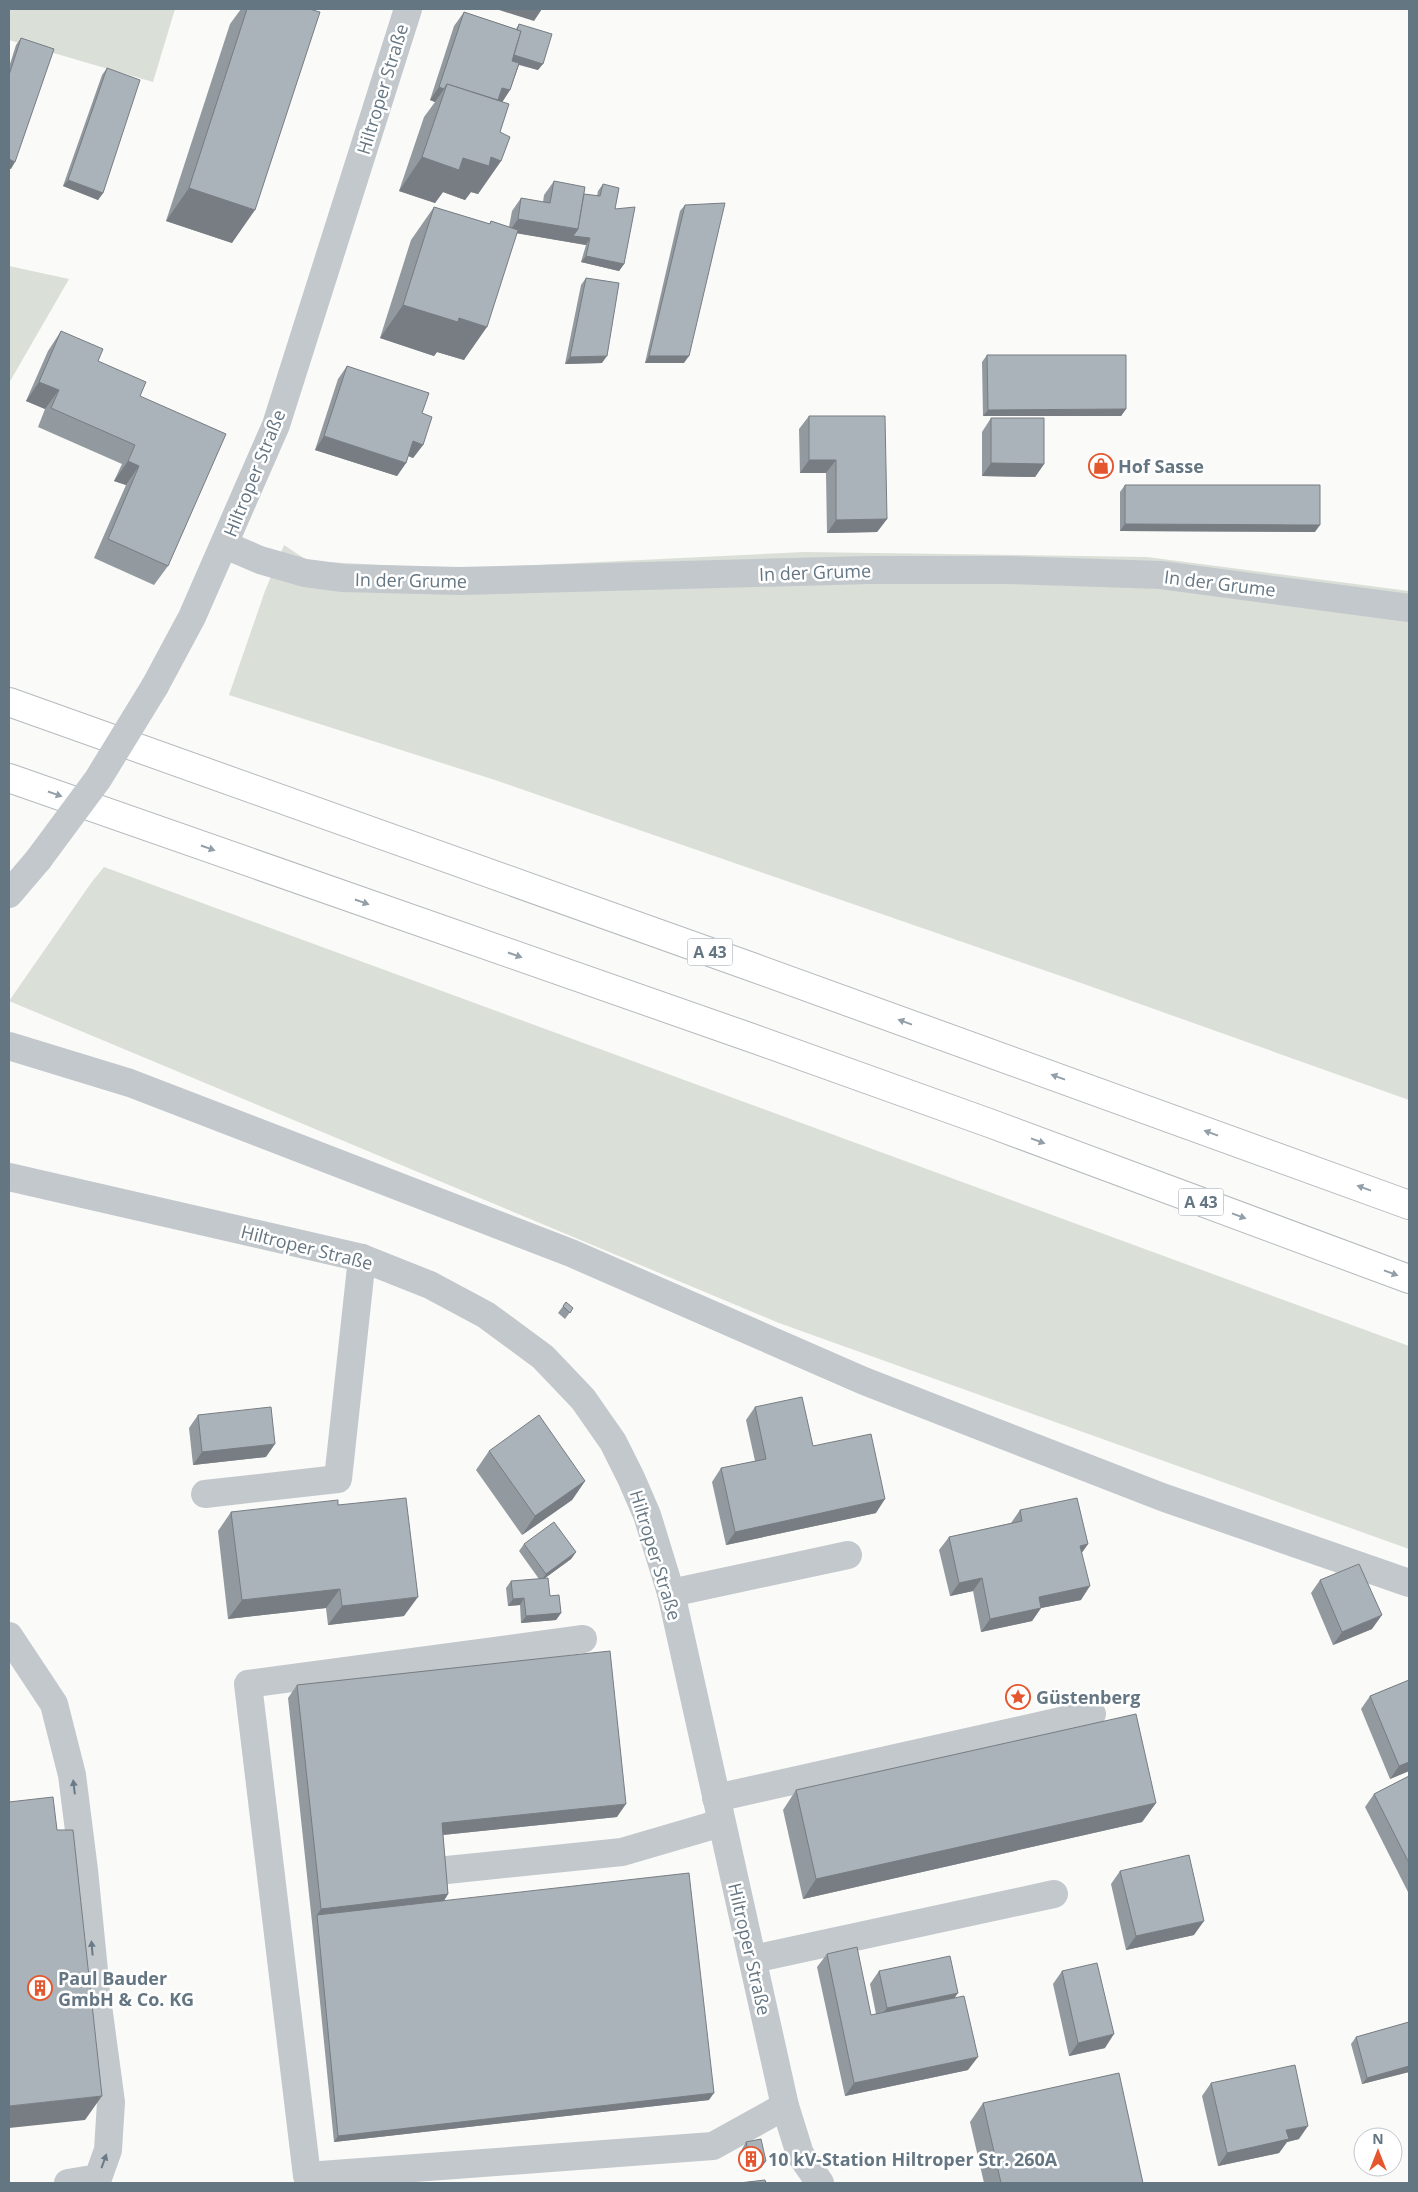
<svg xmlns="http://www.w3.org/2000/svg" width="1418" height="2192" font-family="'Open Sans',sans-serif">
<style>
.green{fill:#dadfd7}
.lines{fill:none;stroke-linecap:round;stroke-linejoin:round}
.highway-casing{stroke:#b4b9bd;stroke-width:30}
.minor{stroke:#c3c8cc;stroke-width:28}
.highway{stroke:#fff;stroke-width:28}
.minor-bridge{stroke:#c3c8cc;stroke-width:28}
.wall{fill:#929a9f}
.shaded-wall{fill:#777d82}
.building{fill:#aab3b9;stroke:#777d82}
.oneway{fill:#939fa8}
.oneway2{fill:#6a7a87}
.labels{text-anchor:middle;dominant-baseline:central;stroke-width:5;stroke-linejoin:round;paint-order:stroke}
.shield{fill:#fff;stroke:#939fa8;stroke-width:1}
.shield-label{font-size:16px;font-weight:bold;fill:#657683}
.street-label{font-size:18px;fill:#657683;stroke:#fff}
.poi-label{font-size:18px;font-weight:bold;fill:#657683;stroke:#fff;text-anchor:start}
</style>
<rect width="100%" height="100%" fill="#fafaf8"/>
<g class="green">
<polygon points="9,9 175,9 153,82 9,40"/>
<polygon points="9,266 69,279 9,383"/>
<polygon points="284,545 308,561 455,569 804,552 1147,557 1409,591 1409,1100 1084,984 495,780 229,695 265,591"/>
<polygon points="104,867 1409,1346 1409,1549 779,1323 9,1001 91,883"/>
</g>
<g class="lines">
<defs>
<g id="highway">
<polyline points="9,702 752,967 1409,1205"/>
<polyline points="9,778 749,1037 992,1124 1409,1279"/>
</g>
</defs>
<use href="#highway" class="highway-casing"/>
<g class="minor">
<polyline points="225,545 260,560 305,573 343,578 459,581 869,570 1007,570 1161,575 1409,608"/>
<polyline points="155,686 192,617 276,425 408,9"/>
<polyline points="9,894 38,860"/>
<polyline points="9,1046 130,1083 571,1253 864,1381 1162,1497 1409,1583"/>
<polyline points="9,1177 362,1258 430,1285 486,1315 543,1357 583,1399 613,1442 631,1478 647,1515 671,1593 785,2106 800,2154 820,2183"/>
<polyline points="205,1494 338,1479 362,1258"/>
<polyline points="671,1593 848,1555"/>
<polyline points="9,1636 54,1704 72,1775 84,1870 96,1991 111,2102 108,2150 98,2178 68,2183"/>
<polyline points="583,1639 248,1684 307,2176 713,2146 785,2106"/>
<polyline points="716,1798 1092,1714"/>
<polyline points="447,1870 622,1852 721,1823"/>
<polyline points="753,1959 1054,1894"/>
</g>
<use href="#highway" class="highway"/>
<polyline class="minor-bridge" points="38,860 98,779 155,686"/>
</g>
<g class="wall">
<polygon points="241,9 309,9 232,243 166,221 230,24"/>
<polygon points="464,12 516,29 519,24 538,70 519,65 510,90 502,102 500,132 501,161 478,194 471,192 465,200 443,192 435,203 399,191 424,117 435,102 430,100 454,26"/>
<polygon points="21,38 11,169 9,168 9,67 16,45"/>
<polygon points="107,68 103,193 98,200 63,186 102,75"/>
<polygon points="554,181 584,194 597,196 598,191 603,184 615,209 624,264 619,271 581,262 586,245 517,233 464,360 437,352 434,356 380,338 411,240 434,207 489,224 491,221 509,227 512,211 521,198 543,202 544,195"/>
<polygon points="685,205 684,363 645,363 680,211"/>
<polygon points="586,278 602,363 565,364 581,285"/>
<polygon points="61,331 140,396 168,566 154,585 94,558 126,485 114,481 122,464 38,427 45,409 26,401 48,351"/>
<polygon points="987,355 1126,409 1121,416 983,416 982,362"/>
<polygon points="347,366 422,413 423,445 413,458 408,456 406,463 397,476 315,450 338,379"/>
<polygon points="809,416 887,519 877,532 827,533 826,473 800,473 799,429"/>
<polygon points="991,418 1044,464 1035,477 982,476 982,432"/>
<polygon points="1125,485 1315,532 1120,531 1120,492"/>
<polygon points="566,1302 573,1308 565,1319 558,1313"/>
<polygon points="755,1407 813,1446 876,1513 726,1545 712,1482 721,1468 755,1461 746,1420"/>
<polygon points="198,1415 266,1457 193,1465 189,1428"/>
<polygon points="489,1451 585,1481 572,1500 522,1535 476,1470"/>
<polygon points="338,1505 404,1616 328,1625 326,1608 228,1619 218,1531 231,1512"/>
<polygon points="1020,1510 1088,1544 1082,1552 1081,1600 1041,1608 1032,1621 981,1632 973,1591 950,1596 939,1550 949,1537 1011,1523"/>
<polygon points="524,1544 576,1552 571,1559 545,1578 550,1596 561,1613 556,1620 521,1623 520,1605 508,1606 506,1588 511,1581 539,1579 519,1551"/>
<polygon points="1320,1580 1372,1629 1333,1645 1311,1593"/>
<polygon points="1409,1680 1409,1771 1390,1779 1361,1709 1370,1696"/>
<polygon points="297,1685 617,1817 443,1835 448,1894 444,1901 709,2100 334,2142 312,1922 288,1698"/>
<polygon points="1409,1776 1409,1894 1365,1807 1374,1794"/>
<polygon points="796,1790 1156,1803 1142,1822 803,1899 783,1810"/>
<polygon points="1120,1871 1194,1935 1126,1950 1111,1884"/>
<polygon points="827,1954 871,2015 876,2014 870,1984 879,1971 955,1998 968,2070 845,2096 817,1967"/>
<polygon points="1062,1971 1105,2048 1069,2056 1053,1984"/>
<polygon points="1409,2022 1409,2072 1362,2084 1351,2044 1356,2037"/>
<polygon points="1211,2083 1299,2139 1287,2142 1279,2153 1218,2166 1202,2096"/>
<polygon points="983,2103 1143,2183 984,2183 970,2122"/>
<polygon points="746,2142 766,2161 761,2168 746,2171 742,2149"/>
</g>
<g class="shaded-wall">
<polygon points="496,9 542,9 534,21"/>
<polygon points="512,54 543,64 538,70 507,61"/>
<polygon points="439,87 444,89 435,102 430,100"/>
<polygon points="502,88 510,90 501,104 493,101"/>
<polygon points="422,157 463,158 491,157 501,161 478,194 471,192 465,200 443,192 435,203 399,191"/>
<polygon points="9,159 15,162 11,169 9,168"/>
<polygon points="68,180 103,193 98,200 63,186"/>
<polygon points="189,188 255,210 232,243 166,221"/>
<polygon points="518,219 578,229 590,238 586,245 509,232"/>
<polygon points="586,256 624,264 619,271 581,262"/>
<polygon points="403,305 459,318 487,327 464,360 437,352 434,356 380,338"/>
<polygon points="607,356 602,363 565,364 570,357"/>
<polygon points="649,356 689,356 684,363 645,363"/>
<polygon points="39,382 59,390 45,409 26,401"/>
<polygon points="1126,409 1121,416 983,416 988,410"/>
<polygon points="324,436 406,463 397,476 315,450"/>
<polygon points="413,441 423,445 413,458 404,454"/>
<polygon points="809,460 836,460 826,473 800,473"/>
<polygon points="128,461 139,466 126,485 114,481"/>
<polygon points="991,463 1044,464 1035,477 982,476"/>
<polygon points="887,519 877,532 827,533 836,520"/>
<polygon points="1125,524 1320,525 1315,532 1120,531"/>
<polygon points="275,1444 266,1457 193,1465 202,1452"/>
<polygon points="585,1481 572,1500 522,1535 535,1516"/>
<polygon points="885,1499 876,1513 726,1545 735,1532"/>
<polygon points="1088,1544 1079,1557 1080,1546"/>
<polygon points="576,1552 571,1559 541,1581 546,1574"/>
<polygon points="982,1578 973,1591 950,1596 959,1583"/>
<polygon points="1090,1586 1081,1600 1041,1608 1032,1621 981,1632 990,1619 1039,1597"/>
<polygon points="340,1589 326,1608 228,1619 242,1600"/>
<polygon points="418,1597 404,1616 328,1625 342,1606"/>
<polygon points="524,1598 520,1605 508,1606 513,1599"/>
<polygon points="561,1613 556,1620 521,1623 526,1616"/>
<polygon points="1382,1615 1372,1629 1333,1645 1342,1632"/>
<polygon points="1409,1762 1409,1771 1390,1779 1399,1766"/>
<polygon points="1156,1803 1142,1822 803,1899 816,1879"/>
<polygon points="626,1804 617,1817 432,1836 442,1823"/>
<polygon points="448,1894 439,1908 317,1915 312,1922 321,1909"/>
<polygon points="1204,1921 1194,1935 1126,1950 1136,1936"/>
<polygon points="958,1993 949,2006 877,2021 887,2008"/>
<polygon points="1114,2034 1105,2048 1069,2056 1078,2043"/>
<polygon points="978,2057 968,2070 845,2096 854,2083"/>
<polygon points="1409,2066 1409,2072 1362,2084 1367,2078"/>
<polygon points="714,2093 709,2100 334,2142 338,2136"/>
<polygon points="102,2096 85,2120 9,2128 9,2106"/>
<polygon points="1308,2126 1299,2139 1287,2142 1279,2153 1218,2166 1227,2153 1286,2130"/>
<polygon points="766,2161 761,2168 746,2171 751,2164"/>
</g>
<g class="building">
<polygon points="247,9 309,9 320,12 255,210 189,188"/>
<polygon points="464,12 521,31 512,61 519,63 510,90 502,88 498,100 447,84 444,89 439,87"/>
<polygon points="519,24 552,34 543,64 514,55 521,31 517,30"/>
<polygon points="21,38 54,49 15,162 9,159 9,75"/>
<polygon points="107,68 140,80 103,193 68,180"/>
<polygon points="447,84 509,104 500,132 510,137 501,161 491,157 489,166 463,158 459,170 422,157"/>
<polygon points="554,181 585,187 578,229 518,219 521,198 550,203"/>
<polygon points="603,184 619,188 615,209 635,207 624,264 586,256 590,238 573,236 578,229 584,194 600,196"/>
<polygon points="725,203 689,356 649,356 685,205"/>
<polygon points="434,207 490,224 491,221 518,230 487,327 459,318 458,322 403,305"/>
<polygon points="586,278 619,283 607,356 570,357"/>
<polygon points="61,331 103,349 98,361 146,382 140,396 226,434 168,566 108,539 139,466 128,461 135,445 51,408 59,390 39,382"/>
<polygon points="987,355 1126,355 1126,409 988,410"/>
<polygon points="347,366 429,393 422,413 432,417 423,445 413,441 406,463 324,436"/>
<polygon points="809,416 885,416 887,519 836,520 836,460 809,460"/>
<polygon points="991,418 1044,418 1044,464 991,463"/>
<polygon points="1125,485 1320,485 1320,525 1125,524"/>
<polygon points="566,1302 573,1308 570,1313 563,1306"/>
<polygon points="802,1397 813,1446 871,1434 885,1499 735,1532 721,1468 766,1459 755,1407"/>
<polygon points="271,1407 275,1444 202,1452 198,1415"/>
<polygon points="539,1415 585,1481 535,1516 489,1451"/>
<polygon points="406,1498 418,1597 342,1606 340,1589 242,1600 231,1512 338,1500 338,1505"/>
<polygon points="1077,1498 1088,1544 1080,1546 1090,1586 1039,1597 1041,1608 990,1619 982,1578 959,1583 949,1537 1022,1521 1020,1510"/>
<polygon points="554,1522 576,1552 546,1574 524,1544"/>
<polygon points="1359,1564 1382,1615 1342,1632 1320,1580"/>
<polygon points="548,1578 550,1596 559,1595 561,1613 526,1616 524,1598 513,1599 511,1581"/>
<polygon points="610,1651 626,1804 442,1823 448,1894 321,1909 297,1685"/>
<polygon points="1409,1680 1409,1762 1399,1766 1370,1696"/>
<polygon points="1136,1714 1156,1803 816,1879 796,1790"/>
<polygon points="1409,1776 1409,1863 1374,1794"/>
<polygon points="53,1797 57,1830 73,1830 102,2096 9,2106 9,1802"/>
<polygon points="1189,1855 1204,1921 1136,1936 1120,1871"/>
<polygon points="689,1873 714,2093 338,2136 317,1915"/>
<polygon points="857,1947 871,2015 964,1996 978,2057 854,2083 827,1954"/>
<polygon points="950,1956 958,1993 887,2008 879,1971"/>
<polygon points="1097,1963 1114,2034 1078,2043 1062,1971"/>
<polygon points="1409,2022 1409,2066 1367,2078 1356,2037"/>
<polygon points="1295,2065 1308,2126 1286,2130 1289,2139 1227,2153 1211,2083"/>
<polygon points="1119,2073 1143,2183 1001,2183 983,2103"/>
<polygon points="761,2139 766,2161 751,2164 746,2142"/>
<polygon points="765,2180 766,2183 739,2183"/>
</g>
<defs><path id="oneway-solid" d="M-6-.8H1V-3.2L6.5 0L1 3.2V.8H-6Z" transform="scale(1.25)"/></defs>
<g class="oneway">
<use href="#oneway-solid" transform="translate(55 794) rotate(19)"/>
<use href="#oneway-solid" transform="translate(208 848) rotate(19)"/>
<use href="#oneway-solid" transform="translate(362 902) rotate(19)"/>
<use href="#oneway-solid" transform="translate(515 955) rotate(19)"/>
<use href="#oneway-solid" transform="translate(905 1022) rotate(-160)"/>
<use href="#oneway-solid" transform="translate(1058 1077) rotate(-160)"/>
<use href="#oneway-solid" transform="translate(1211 1133) rotate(-160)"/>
<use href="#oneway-solid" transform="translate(1038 1141) rotate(20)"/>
<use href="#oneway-solid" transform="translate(1364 1188) rotate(-160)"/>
<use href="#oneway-solid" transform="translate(1239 1216) rotate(20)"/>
<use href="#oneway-solid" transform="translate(1391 1273) rotate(20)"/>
</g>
<g class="oneway2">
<use href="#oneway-solid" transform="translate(74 1787) rotate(-97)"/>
<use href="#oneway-solid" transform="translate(92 1948) rotate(-95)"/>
<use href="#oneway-solid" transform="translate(104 2161) rotate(-70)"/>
</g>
<defs>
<symbol id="shop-ring" viewBox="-11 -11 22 22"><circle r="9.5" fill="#fff" stroke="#e4572e" stroke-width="1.5"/><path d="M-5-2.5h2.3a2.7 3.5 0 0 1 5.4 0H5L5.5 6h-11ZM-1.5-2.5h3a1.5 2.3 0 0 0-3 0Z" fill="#e4572e"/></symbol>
<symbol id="sight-ring" viewBox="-11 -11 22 22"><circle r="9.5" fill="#fff" stroke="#e4572e" stroke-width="1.5"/><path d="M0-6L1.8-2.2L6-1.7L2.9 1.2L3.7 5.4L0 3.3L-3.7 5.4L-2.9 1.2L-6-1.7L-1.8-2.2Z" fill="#e4572e"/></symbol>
<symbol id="building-ring" viewBox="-11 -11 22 22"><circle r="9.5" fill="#fff" stroke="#e4572e" stroke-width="1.5"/><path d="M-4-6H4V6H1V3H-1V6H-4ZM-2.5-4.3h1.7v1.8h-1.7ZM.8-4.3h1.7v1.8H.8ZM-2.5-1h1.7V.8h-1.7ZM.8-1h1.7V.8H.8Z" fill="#e4572e"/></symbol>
</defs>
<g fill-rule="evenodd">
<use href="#shop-ring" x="1087" y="452" width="28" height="28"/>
<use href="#sight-ring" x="1004" y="1683" width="28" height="28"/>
<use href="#building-ring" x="26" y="1974" width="28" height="28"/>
<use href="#building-ring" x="737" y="2145" width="28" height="28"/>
</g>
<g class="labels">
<g class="shield">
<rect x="687.5" y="938.5" width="45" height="27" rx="4"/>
<rect x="1178.5" y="1188.5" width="45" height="27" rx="4"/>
</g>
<g class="shield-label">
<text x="710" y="952">A 43</text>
<text x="1201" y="1202">A 43</text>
</g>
<g class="street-label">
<text transform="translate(382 89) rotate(-73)">Hiltroper Straße</text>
<text transform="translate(254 473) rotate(-68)">Hiltroper Straße</text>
<text transform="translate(815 572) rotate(-2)">In der Grume</text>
<text transform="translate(411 580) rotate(1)">In der Grume</text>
<text transform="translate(1220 583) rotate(7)">In der Grume</text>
<text transform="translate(307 1247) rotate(14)">Hiltroper Straße</text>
<text transform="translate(656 1555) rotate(73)">Hiltroper Straße</text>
<text transform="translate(750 1949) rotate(77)">Hiltroper Straße</text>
</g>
<g class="poi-label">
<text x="1118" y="466">Hof Sasse</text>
<text x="1036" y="1697">Güstenberg</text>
<text x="58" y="1978">Paul Bauder<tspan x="58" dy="21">GmbH &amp; Co. KG</tspan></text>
<text x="768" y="2159">10 kV-Station Hiltroper Str. 260A</text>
</g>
</g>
<rect width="1418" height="2192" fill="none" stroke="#657683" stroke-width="20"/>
<g transform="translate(1378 2152)"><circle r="24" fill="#ffffff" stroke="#c1c8cd"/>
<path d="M0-4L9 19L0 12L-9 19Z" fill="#e4572e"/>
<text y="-8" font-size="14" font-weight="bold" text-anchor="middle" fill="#657683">N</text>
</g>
</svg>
